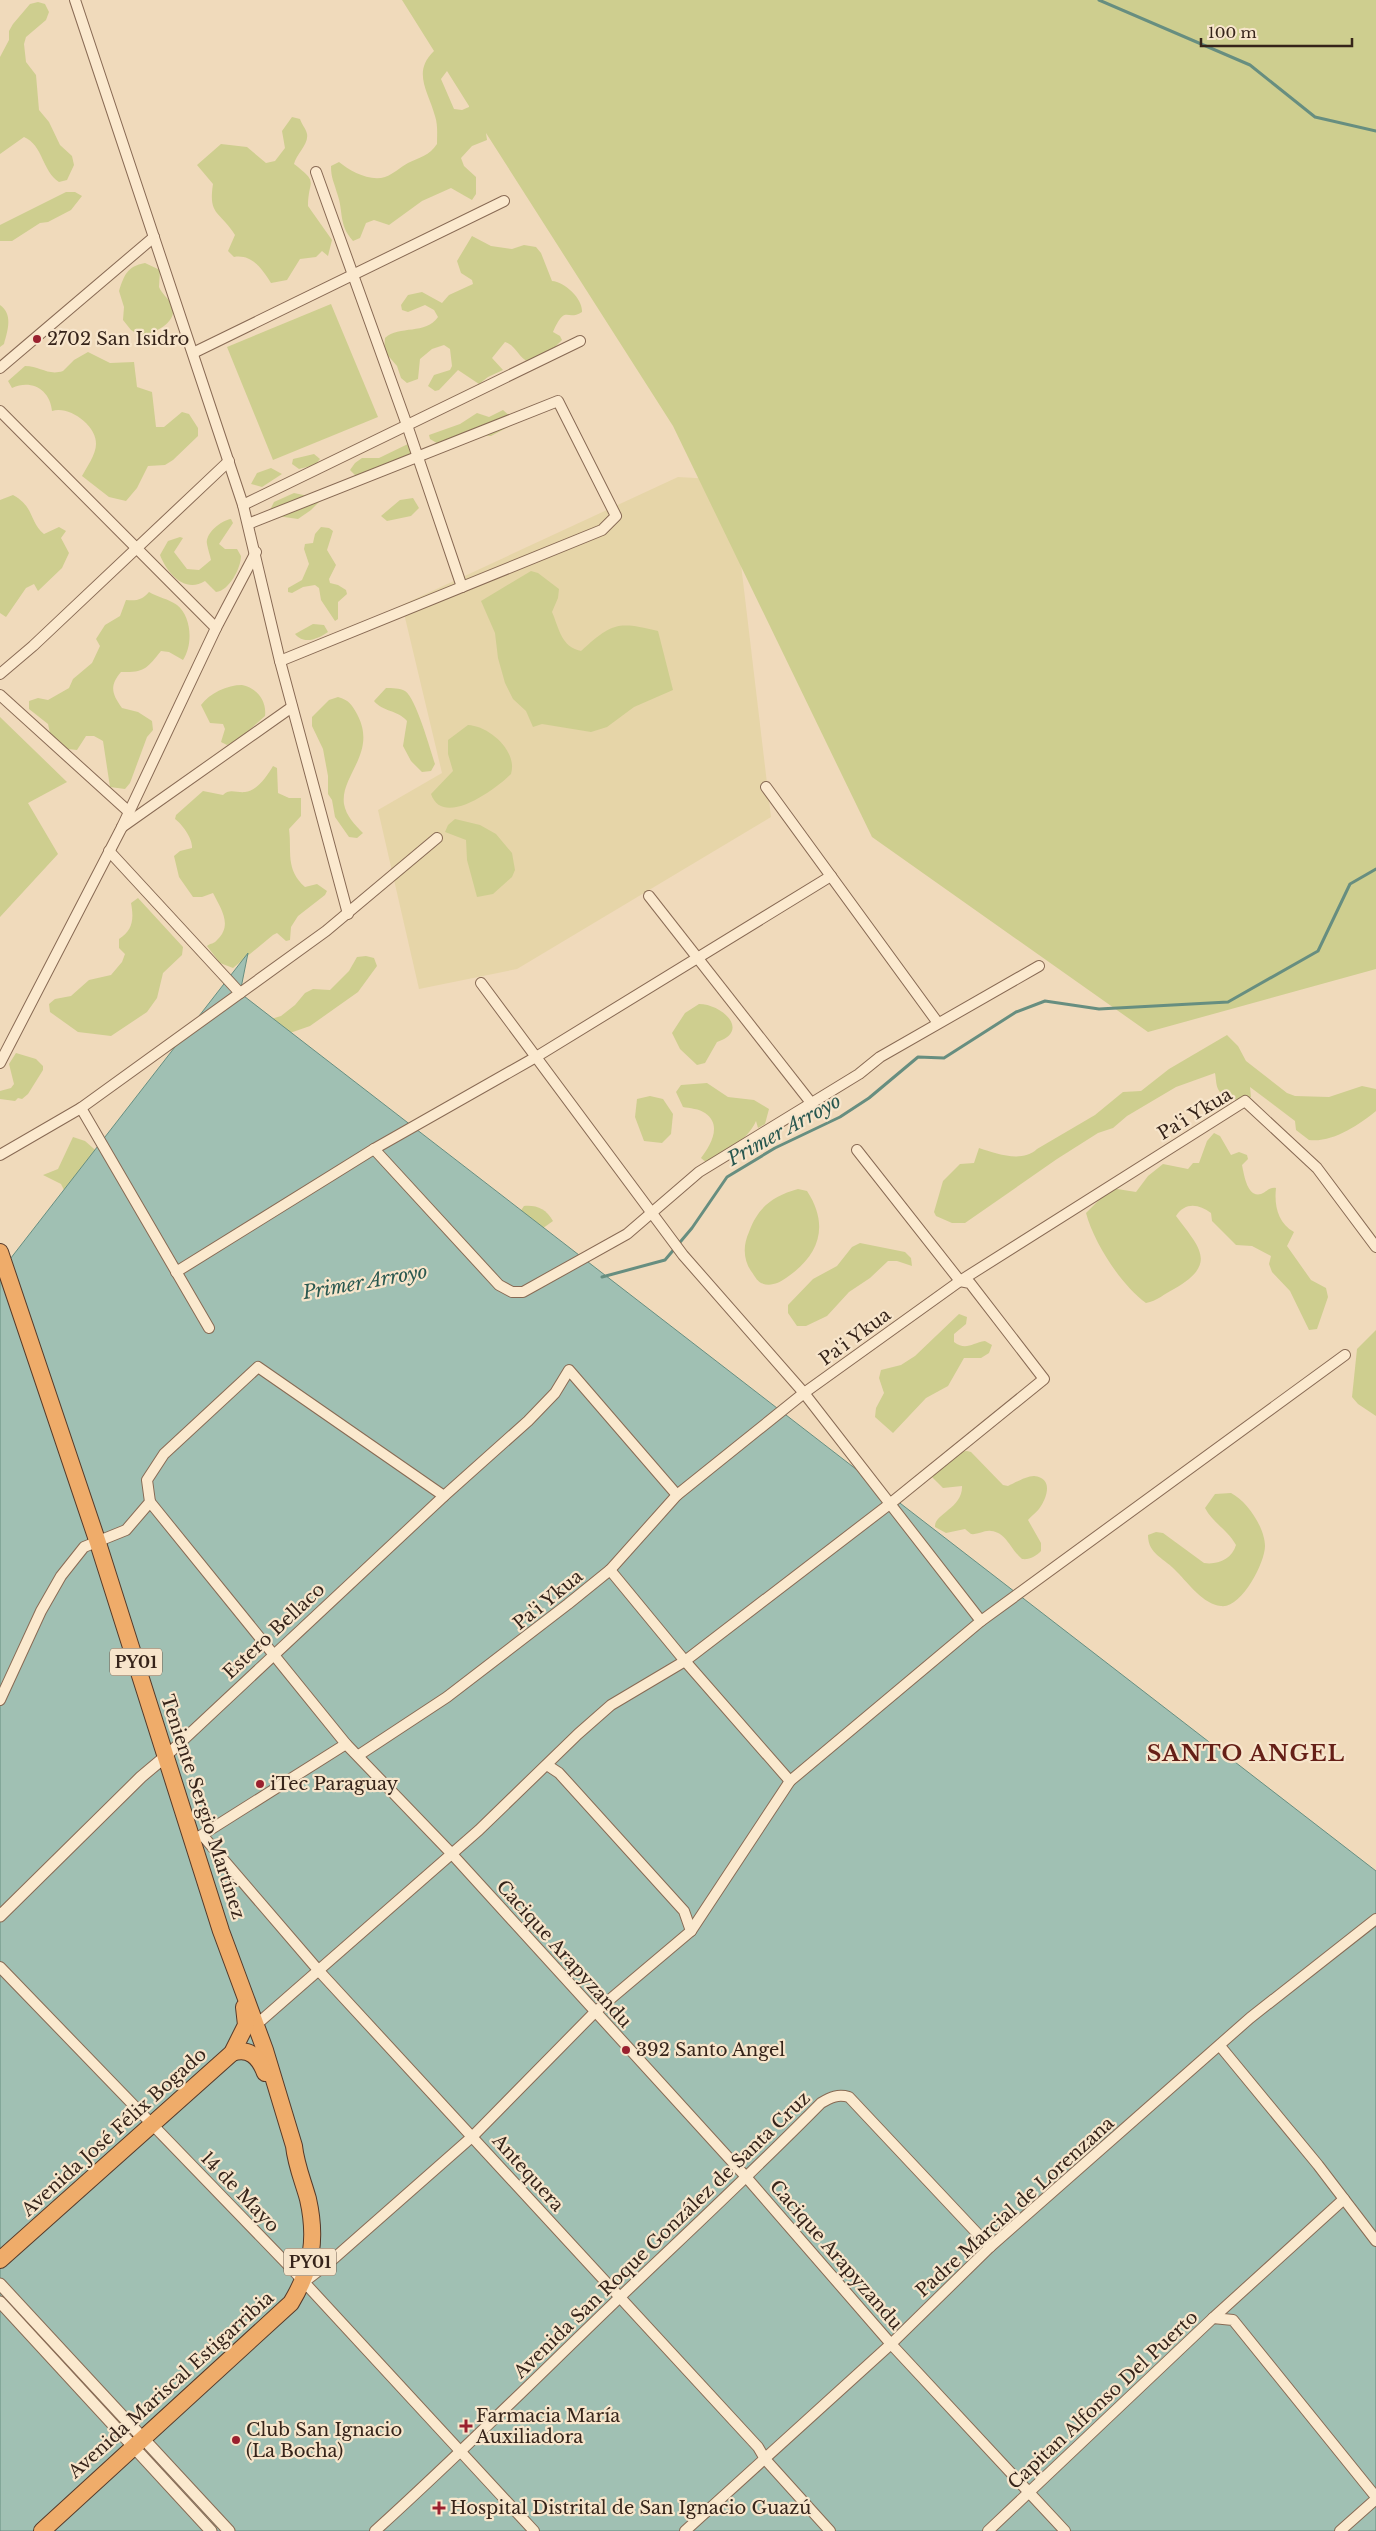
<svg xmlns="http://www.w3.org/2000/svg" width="1376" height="2531" font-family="'Libre Baskerville',serif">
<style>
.farmland{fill:#e6d5a8}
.green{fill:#cece8f;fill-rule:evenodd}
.water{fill:#a0c0b3;stroke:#678e80}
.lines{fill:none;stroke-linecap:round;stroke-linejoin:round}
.stream{stroke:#678e80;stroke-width:3}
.minor-casing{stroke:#886a54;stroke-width:12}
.tertiary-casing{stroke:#886a54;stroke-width:13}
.trunk-casing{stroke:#553929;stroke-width:18}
.minor{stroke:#fbe9ce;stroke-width:10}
.tertiary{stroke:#fbe9ce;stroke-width:11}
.trunk{stroke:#efac6a;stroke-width:16}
.poi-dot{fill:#9a212f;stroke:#f7e5cb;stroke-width:2}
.labels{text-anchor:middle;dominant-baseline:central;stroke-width:4.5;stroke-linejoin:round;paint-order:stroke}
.shield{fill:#f7e5cb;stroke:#705e4f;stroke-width:1}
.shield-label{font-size:16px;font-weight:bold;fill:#36241a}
.poi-label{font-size:18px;fill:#36241a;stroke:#f7e5cb;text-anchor:start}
.street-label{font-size:18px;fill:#36241a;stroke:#f7e5cb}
.water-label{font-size:19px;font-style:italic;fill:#28574f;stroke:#f7e5cb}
.district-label{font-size:22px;font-weight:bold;letter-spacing:1px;fill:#651f17;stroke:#f7e5cb}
</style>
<rect width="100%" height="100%" fill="#f0dabb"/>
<polygon class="farmland" points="678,477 731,480 771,817 517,969 419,989 378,810 442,773 402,605"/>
<g class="green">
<path d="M402,0H1376V969L1148,1032L872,837L673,426L486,133L487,140L472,146L461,158L464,166L476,177V194L472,200L451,188L422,201L389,225L374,220L366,223L360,238L353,241C338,224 344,212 337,193C334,182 331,178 331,166L339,162C350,171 370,182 385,177C394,174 400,167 408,163C420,157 429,156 437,144C437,135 438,125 435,116C428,91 412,72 434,51ZM447,71L469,106V107L462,110L454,109L441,79Z"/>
<path d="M38,2L45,4L49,12L46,20L26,37L24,44L26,62L36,75L39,110L49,122L60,145L72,156L74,165L67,180L59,182C42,171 43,145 24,137L0,154V57L9,40V31L13,24L30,4Z"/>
<path d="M292,117L300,119C301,123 306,129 307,134C309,144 296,154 294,164C320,184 308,179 308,206L332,240L328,256L322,251L316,257L300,259L287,280L271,283C262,269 252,254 234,257L228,251L235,235C220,211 208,216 213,184L197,165L221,144L247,147L266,163L275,161L285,148L282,131Z"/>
<polygon points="66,192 75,192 82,196 71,210 48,222 40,223 12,241 0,241 0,225"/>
<path d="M472,236L491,246L512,249L524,245L536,247L541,253L552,281C565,282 583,299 582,312C566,322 566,303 553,332L560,336L562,340L555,347L529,362C519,359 517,346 505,342L492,358L503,370L488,377L479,384L458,370L439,390L435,391L428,386L434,375L450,370L452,366L450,349L444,345L432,349L420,359L418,379L407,383L401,378L397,366L384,351L385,338C399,325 426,335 438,317L434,310L425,305L408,312L402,310L401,305L408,295L422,292L442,303L449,295L473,284L472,280L461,273L457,261Z"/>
<path d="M145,263L160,270L159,287C162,294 167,297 171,303C181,321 155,333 141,336L131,330L123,320L124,307L119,291C124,276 127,266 145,263Z"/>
<polygon points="331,304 378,417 273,460 227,347"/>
<path d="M0,305C13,314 8,330 4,344L0,347Z"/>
<path d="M88,352L110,363L134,362L137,387L152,392L156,427H164L182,412L189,414L198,428V436L173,460L165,465L148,466L137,488L126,501L109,497L82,476C87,467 96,454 96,444C97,426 69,405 52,411C50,390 32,379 12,388L8,381L25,366C40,366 48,376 63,371L74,360Z"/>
<polygon points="503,410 512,418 510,426 491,436 478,435 440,445 430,439 429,435 460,424 477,413 489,417"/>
<polygon points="410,443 413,456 356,476 350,470 355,463 362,458 379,458"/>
<polygon points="314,454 320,459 315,465 299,469 292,464 293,459"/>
<polygon points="271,468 282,474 262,487 251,484 257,473"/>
<polygon points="294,493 322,499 311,510 298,519 277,516 270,510 274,502"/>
<path d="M13,495C35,507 29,522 44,534L59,527L66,531L61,538L69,553L62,568L38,591L34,584L26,588L6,617L0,613V500Z"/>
<polygon points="413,498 419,508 411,516 387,521 381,516 400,500"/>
<path d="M231,519L233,523L219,544L225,549H237L241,556C241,568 229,591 216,592L205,581C185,594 167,573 160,555L168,541L180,537L183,538L174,552L187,569L199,570L211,560C210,555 208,550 207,544C205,533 222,520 231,519Z"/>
<polygon points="321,527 329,528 333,531 327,550 336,565 329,579 330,583 338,585 346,590 347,594 338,602 338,619 335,621 321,600 319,588 315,585 303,587 292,593 288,592 288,588 302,580 309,564 304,549 305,544 313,543 315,534"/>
<path d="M531,571L538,573L559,589L558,598L552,612C559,628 561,647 581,651C612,623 617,621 658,631L673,690L634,707L607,727L591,732L542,724L533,727L526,711L513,699L505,683L498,658L495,633L481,601Z"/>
<path d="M149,592C157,597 169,599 177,605C192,617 193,645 183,660L169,652L161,651C147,668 145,673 121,672C109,686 112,694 122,708L138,712L152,721L153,730L147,737L130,783L125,789L110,787L103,741L94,736H86L77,750L68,749L50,733L48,724L29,709V701L38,698L48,700L69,688L73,679L92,663L100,646L96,639L105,625L120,616L126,600C137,601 142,600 149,592Z"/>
<path d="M313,624L324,625L328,632C318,639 304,645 295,634Z"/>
<path d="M242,685C257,688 267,701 265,716L238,740L227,745L221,742L225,729L223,724L210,723L201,705C210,693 227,685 242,685Z"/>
<path d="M386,688C392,688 400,688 405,691C416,698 430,749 435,764L431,771L422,772L411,761L403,746L407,721C398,710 383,712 374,701Z"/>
<path d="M338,697C349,700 352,705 357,714C378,753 340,775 344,804C346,816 355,825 363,833L357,838L349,837L335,817L332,800L328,794V776L323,749L312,726V717L329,700Z"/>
<polygon points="0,717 67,782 28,803 58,854 0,917"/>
<path d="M468,725C489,726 518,751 511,774C497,788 443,829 431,794L453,771L448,754V740Z"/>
<path d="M273,766L277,768L278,793L289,798H301V816L289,829C292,852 285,869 305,887L317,884L327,891L325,895L298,916L291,927L290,940L286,941L277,933L273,935L233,968L220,963L207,946C211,943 214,944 217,940C233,925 221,909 213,893L202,897H193L179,877L174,856L180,851L192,848C193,839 182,824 175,819L176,815L203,791L223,795C229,788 237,793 245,792C257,791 267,776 273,766Z"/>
<polygon points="455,819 480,825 496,834 512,853 515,870 512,877 493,894 477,897 467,860 466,840 445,832 448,825"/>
<path d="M138,898L183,947L182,955L163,973L157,998L147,1012L111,1036L78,1032L50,1012L49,1004L55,999L71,996L89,980L111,975L122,962L125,954L119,948V939C133,930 134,919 131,903Z"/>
<polygon points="366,956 374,958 377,966 358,992 310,1026 287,1034 255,1024 281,1016 295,1005 305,993 313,989 330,990 349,971 357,957"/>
<path d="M699,1004C722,1004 751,1031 717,1042L705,1063L697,1065L680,1049L672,1033L685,1013Z"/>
<path d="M1227,1035L1238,1046L1246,1061L1287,1093L1295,1096L1329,1097L1362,1086L1376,1089V1111C1359,1125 1332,1143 1309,1140L1296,1130L1295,1121L1250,1087L1251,1097C1242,1102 1223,1100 1218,1089C1216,1085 1216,1078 1215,1073L1176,1087L1127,1116L1113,1128L1098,1133L1057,1159L965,1223H952L936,1216L934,1212L943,1181L960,1164L974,1163L979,1148C997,1154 1022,1163 1037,1149L1095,1115L1123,1092L1141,1091L1169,1069Z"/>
<polygon points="16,1053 36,1059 43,1066 43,1070 28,1094 22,1099 18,1098 15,1101 0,1099 0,1091 11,1088 14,1084 9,1064"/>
<path d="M707,1083L728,1097L754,1100L769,1109L765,1124L758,1128L756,1121C748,1140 724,1153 707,1163L701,1158C710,1146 723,1125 705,1113C700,1109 689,1108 683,1107L676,1092L681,1085Z"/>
<polygon points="650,1096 663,1099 673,1114 671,1134 662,1143 644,1141 635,1117 637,1099"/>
<path d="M1214,1133L1220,1136L1231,1155L1239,1152L1247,1155L1248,1159L1242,1165C1244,1174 1247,1198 1261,1194C1267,1192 1269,1187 1276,1188C1274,1206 1278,1223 1294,1232L1287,1246L1311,1280L1326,1288L1328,1297L1317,1329L1309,1330L1290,1291L1272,1272L1269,1264L1271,1256L1252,1246L1236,1245L1212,1221L1211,1213C1199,1204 1185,1202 1176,1216C1200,1248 1218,1264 1174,1289C1164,1294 1157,1301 1146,1303C1121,1285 1094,1243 1086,1213L1111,1188L1136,1192L1148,1176L1163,1164L1188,1169L1193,1163H1199L1207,1141Z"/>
<polygon points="73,1137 85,1141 101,1155 69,1200 61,1184 43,1175 58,1169"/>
<path d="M798,1189L807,1191C830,1226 819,1256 786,1278C779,1283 770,1287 761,1283C757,1281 754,1275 751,1271C743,1259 743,1245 749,1232C758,1207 773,1196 798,1189Z"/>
<path d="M524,1206C537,1205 546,1209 553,1221L539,1231L510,1226Z"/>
<polygon points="860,1243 905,1252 911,1258 912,1266 897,1261 888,1261 870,1278 849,1292 827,1316 806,1326 797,1326 788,1313 788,1305 813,1279 837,1266 852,1247"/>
<path d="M959,1314L967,1317L966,1324L954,1334V1342C966,1351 972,1343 985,1341L992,1345L989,1353L981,1358H964L948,1386L926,1398L893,1433L875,1417L876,1408L884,1393L879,1378L881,1370L901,1365L915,1356Z"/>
<polygon points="1376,1330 1376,1416 1358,1404 1352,1397 1357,1349"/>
<path d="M967,1451L971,1452L1003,1485L1008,1486C1015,1483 1026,1476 1034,1476C1054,1478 1047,1498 1039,1509C1036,1513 1031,1516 1028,1520L1041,1543V1551C1036,1556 1030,1560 1022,1559C1011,1550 1006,1532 991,1531C984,1530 978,1535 971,1534L965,1529L946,1533L935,1527C934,1514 963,1508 962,1486L943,1488L932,1477L957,1452Z"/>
<path d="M1231,1493C1247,1501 1265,1528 1265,1546C1265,1563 1241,1609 1221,1606C1203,1604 1189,1584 1177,1572C1165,1558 1148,1555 1148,1535L1156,1532L1163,1533L1204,1563C1218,1565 1232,1559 1236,1545C1228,1530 1213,1523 1205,1508L1215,1494Z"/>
</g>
<polygon class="water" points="248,953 240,993 1376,1871 1376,2531 0,2531 0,1272"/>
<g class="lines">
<g class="stream">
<polyline points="1099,0 1250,65 1315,117 1376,131"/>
<polyline points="602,1277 665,1260 692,1228 727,1177 775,1148 840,1117 869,1098 918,1057 944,1058 1016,1012 1045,1001 1099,1009 1228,1002 1318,951 1350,884 1376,869"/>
</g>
<defs>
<g id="minor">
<polyline points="75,0 243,505 280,661 348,914"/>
<polyline points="316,172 407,425 462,587"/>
<polyline points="193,353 504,201"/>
<polyline points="0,368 154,237"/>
<polyline points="0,411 216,628"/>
<polyline points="243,505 580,341"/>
<polyline points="248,524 558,401 616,516 602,530 280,661"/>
<polyline points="0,674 33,646 229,461"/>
<polyline points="0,695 128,811"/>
<polyline points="766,787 938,1023"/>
<polyline points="122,827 292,707"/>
<polyline points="109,851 240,993"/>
<polyline points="649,896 812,1104"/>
<polyline points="0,1063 122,827 216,628 256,552"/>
<polyline points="81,1108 209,1328"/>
<polyline points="374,1149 499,1285 512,1292 523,1292 627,1234 699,1172 859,1074 880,1057 1039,966"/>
<polyline points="0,1155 81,1108 326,931 437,838"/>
<polyline points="176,1272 374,1149 536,1057 831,876"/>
<polyline points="150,1502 346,1744 451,1853 747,2178 891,2344 1065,2531"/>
<polyline points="610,1570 685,1661 790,1781"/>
<polyline points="981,1621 1345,1355"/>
<polyline points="0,1700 41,1611 61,1576 84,1547 126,1530 150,1502 147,1480 164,1454 258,1367 444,1496"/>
<polyline points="359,1755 447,1697 568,1604 610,1570 677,1495 804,1393 960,1281 1245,1101 1317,1168 1376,1247"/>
<polyline points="166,1756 444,1496 528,1421 555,1393 569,1370 677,1495"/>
<polyline points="547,1765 559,1773 684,1911 691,1931"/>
<polyline points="203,1836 319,1971 758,2447 765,2459 830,2531"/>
<polyline points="197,1838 346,1744"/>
<polyline points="0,1967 292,2269 534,2531"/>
<polyline points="256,2025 479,1830 578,1734 611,1705 685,1661 891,1503 1044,1379 970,1283 960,1281 857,1150"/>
<polyline points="1220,2046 1318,2165 1376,2241"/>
<polyline points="304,2282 331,2261 473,2136 595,2012 691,1931 790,1781 981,1621 804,1393 683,1255 481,983"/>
<polyline points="1213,2318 1344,2199"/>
<path d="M375,2531C458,2456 537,2377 618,2299C686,2234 755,2170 821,2103C831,2097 838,2094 849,2097L990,2247"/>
<polyline points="685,2531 891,2344 990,2247 1250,2018 1376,1919"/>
<polyline points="988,2531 1213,2318 1233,2320 1376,2497"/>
<polyline points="1340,2531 1376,2499"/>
</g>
<g id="tertiary">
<polyline points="0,1916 141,1777 166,1756"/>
<polyline points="0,2284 229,2531"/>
<polyline points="0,2302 211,2531"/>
</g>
<g id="trunk">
<path d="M0,1252L98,1543L221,1931L265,2050L294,2146C296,2165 303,2181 308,2199C317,2239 312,2268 291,2303L42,2531"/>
<path d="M232,2053C249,2047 259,2057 265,2073"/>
<polyline points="0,2260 232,2053 246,2025 244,2007"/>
</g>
</defs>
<use href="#minor" class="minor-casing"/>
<use href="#tertiary" class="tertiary-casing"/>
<use href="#trunk" class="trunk-casing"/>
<use href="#minor" class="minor"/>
<use href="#tertiary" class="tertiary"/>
<use href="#trunk" class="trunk"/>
</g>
<g class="poi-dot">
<circle cx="37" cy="339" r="5"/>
<circle cx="260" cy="1784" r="5"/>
<circle cx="626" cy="2050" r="5"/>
<path d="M463.5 2418.5h5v5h5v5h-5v5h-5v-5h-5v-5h5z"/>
<circle cx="236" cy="2440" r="5"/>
<path d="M436.5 2500.5h5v5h5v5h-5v5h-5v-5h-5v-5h5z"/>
</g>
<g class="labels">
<g class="shield">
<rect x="110" y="1648.5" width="52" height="27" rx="4"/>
<rect x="284" y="2248.5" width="52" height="27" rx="4"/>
</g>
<g class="shield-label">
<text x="136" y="1662">PY01</text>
<text x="310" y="2262">PY01</text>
</g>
<g class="poi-label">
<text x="47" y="339">2702 San Isidro</text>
<text x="270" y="1784">iTec Paraguay</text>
<text x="636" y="2050">392 Santo Angel</text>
<text x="476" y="2416">Farmacia María<tspan x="476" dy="21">Auxiliadora</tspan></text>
<text x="246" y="2430">Club San Ignacio<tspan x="246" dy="21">(La Bocha)</tspan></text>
<text x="450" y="2508">Hospital Distrital de San Ignacio Guazú</text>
</g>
<g class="street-label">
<text transform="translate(1195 1114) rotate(-31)">Pa'i Ykua</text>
<text transform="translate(855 1337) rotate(-36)">Pa'i Ykua</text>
<text transform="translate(548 1600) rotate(-39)">Pa'i Ykua</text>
<text transform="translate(274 1631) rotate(-43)">Estero Bellaco</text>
<text transform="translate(203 1807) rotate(72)">Teniente Sergio Martínez</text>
<text transform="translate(564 1954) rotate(48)">Cacique Arapyzandu</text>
<text transform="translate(114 2132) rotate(-42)">Avenida José Félix Bogado</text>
<text transform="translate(528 2173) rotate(48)">Antequera</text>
<text transform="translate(240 2192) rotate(46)">14 de Mayo</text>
<text transform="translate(1015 2207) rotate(-42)">Padre Marcial de Lorenzana</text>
<text transform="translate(662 2235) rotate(-44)">Avenida San Roque González de Santa Cruz</text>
<text transform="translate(836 2255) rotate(49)">Cacique Arapyzandu</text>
<text transform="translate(171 2385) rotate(-42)">Avenida Mariscal Estigarribia</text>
<text transform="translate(1103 2400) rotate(-43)">Capitan Alfonso Del Puerto</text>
</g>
<g class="water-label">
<text transform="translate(784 1130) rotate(-29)">Primer Arroyo</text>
<text transform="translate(365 1282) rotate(-10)">Primer Arroyo</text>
</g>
<g class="district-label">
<text x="1246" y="1753">SANTO ANGEL</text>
</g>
</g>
<path d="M1201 38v8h151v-8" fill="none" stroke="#36241a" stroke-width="2.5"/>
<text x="1208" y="38" font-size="15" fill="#36241a" stroke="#f7e5cb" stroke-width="4" paint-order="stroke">100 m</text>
</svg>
